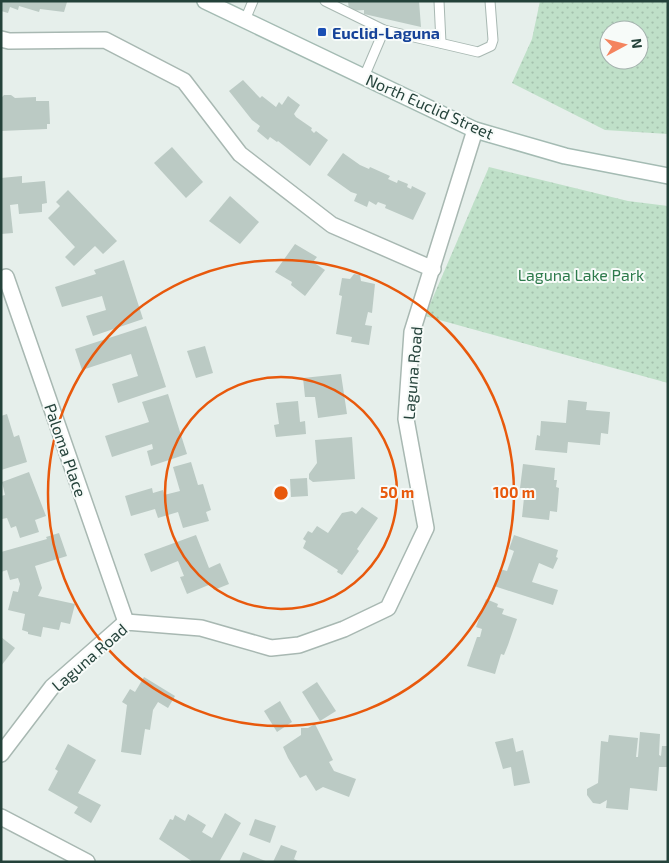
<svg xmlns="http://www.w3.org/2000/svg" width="669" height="863" font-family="'Exo 2',sans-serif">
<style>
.grass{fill:url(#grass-dots);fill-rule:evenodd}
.building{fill:#bbcac4}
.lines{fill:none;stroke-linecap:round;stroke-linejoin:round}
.service-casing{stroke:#a8b8b2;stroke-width:11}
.minor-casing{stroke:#a8b8b2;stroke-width:18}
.secondary-casing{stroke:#a4bbb3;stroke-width:18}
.service{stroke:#fff;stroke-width:9}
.minor{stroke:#fff;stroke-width:15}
.secondary{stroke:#fff;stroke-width:15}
.ring{fill:none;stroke:#e8590c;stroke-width:2.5}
.transit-dot{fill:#1a4fb4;stroke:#f7fbf9;stroke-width:2}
.labels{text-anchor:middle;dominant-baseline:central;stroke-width:4;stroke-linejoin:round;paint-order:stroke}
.transit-label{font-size:16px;font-weight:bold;fill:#164399;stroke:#f7fbf9;text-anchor:start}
.street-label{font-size:16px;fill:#24423a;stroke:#f7fbf9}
.park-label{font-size:16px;fill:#2d7a4b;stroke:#f7fbf9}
.centre{fill:#e8590c;stroke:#f7fbf9;stroke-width:2.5}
.ring-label{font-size:15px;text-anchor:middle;font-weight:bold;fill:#e8590c;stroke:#f7fbf9;stroke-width:4;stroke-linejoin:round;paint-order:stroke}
</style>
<defs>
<pattern id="grass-dots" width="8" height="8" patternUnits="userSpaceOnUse" patternTransform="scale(1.25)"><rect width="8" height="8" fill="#bfe0c8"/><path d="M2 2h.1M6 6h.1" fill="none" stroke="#a4c1ad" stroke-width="1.8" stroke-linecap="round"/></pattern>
</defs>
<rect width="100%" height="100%" fill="#e6efeb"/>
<g class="grass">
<path d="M540,1H668V134L605,130L512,83L532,39ZM609,30H639V60H609Z"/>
<polygon points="489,167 628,201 668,206 668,383 425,316"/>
</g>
<g class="building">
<polygon points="1,1 63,1 67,2 64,12 40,9 39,12 19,6 18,10 10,7 8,13 1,11"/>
<polygon points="348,1 419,1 421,27 364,14 364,10 349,11"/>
<polygon points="243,80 260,98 262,96 276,107 279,102 282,105 288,96 300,105 294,114 296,117 312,128 311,130 314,133 316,131 328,140 310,166 278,141 277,142 270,137 268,140 257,131 260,126 252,120 229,91"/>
<polygon points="4,95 11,95 15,98 36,97 36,101 49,101 50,124 47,124 47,129 1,131 1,98"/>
<polygon points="172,147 203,182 186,198 154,163"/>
<polygon points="343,153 360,165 369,169 370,167 390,176 388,179 397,183 398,180 408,184 407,187 411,189 412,186 426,193 413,220 385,208 386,205 378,202 376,205 369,201 367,207 354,201 357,194 351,192 327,175"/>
<polygon points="22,176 22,183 45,181 47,203 42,204 42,212 19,214 18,204 10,205 13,233 1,234 1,178"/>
<polygon points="68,190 117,241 103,254 95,246 74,266 65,257 75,247 48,218 60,206 56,202"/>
<polygon points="230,196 259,222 240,244 209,221"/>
<polygon points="295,244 317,257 313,262 325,270 305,296 291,285 292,282 275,272"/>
<polygon points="124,260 143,319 93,336 86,316 106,310 102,296 62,307 55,287 96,274 94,270"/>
<polygon points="354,274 360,275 361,281 375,284 372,313 368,312 365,325 372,326 369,345 351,342 352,337 336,334 342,296 339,295 342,278 350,279"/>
<polygon points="146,326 166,387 118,403 112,384 138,376 131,354 82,370 75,349"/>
<polygon points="205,346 213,373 196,378 187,351"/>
<polygon points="341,374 347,414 318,418 315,397 305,397 303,378"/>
<polygon points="168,394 187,454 151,466 147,451 153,449 152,444 112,457 105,436 149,422 142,402"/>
<polygon points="568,400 587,402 586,410 610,412 608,434 601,433 600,445 568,442 567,453 535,450 537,435 540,436 541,421 566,423"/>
<polygon points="298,401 300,422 305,421 306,434 276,437 274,425 279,424 276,403"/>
<polygon points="7,414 14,437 19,435 27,462 1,470 1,416"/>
<polygon points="352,437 355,479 313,482 309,479 309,474 317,463 315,440"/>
<polygon points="191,462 198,485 203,484 211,510 206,512 209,521 183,528 178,512 158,518 155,509 131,516 125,496 152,488 153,493 163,490 164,495 180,491 173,467"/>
<polygon points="523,464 555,468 554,480 557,480 556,487 559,488 557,512 550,511 549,520 522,517 525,488 520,488"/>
<polygon points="29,472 46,516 35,520 39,532 20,538 16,526 11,528 7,518 2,519 1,516 1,496 5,495 2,482"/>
<polygon points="307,478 308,496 291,497 290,479"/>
<polygon points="362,507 378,518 357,549 359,551 342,575 337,572 338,570 303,548 306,541 303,539 308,531 312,533 317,526 328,533 342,513 352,511 356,514"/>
<polygon points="59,533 67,556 35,566 42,588 38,596 75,604 70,624 61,622 59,630 43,627 41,637 28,634 28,632 22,630 25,614 8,610 13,591 18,592 20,584 18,578 10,580 7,570 1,572 1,552 47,539 46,537"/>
<polygon points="196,535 209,568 220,563 229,584 214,590 211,584 187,594 180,577 184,576 178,561 151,572 144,554"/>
<polygon points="514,535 558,550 556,557 558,558 553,569 539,563 532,582 558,590 553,605 494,586 500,569 507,571 514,551 509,549"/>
<polygon points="486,599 498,604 497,607 504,609 502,614 517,619 508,645 504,655 501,654 495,674 467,666 477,637 480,637 482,629 476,627"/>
<polygon points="1,637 15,648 1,666"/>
<polygon points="144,677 175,696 168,708 158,702 153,710 150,730 145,729 141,755 121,752 127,705 122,702 130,689 135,692"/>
<polygon points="317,682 336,711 320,721 302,692"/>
<polygon points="280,701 292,722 277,732 264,711"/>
<polygon points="315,724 333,760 329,762 334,771 356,779 349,797 323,787 316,791 306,775 300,778 288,758 283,747 301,735 301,728 308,728"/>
<polygon points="640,732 660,734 659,755 661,756 662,746 668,746 668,767 659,767 657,791 630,788 628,810 606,808 607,800 600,804 593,803 587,795 587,789 598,783 601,741 608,742 609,735 638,738 636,757 638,757"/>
<polygon points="513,738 516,752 523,750 530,783 514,786 511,767 503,769 495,742"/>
<polygon points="68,744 96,760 78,793 101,805 91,823 74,813 78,807 48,790 58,771 55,769"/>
<polygon points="225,813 241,823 219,862 193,862 159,839 170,819 173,820 175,815 185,821 188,814 206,825 202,832 212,838"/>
<polygon points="255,819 276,826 270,843 249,835"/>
<polygon points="281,845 297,851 294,859 300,862 273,862"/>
<polygon points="243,852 268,862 239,862"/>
</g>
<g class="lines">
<defs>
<g id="service">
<polyline points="325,1 384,30 478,52 491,46 493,40 490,1"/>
<polyline points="439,1 441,43"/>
<polyline points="245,20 253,1"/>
<polyline points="364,77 384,30"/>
</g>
<g id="minor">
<polyline points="1,39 9,41 105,40 184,81 240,154 332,225 433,269"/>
<polyline points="6,277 126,622"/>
<polyline points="1,754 52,687 126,622 201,628 271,648 299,645 344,629 388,608 426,528 406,419 412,332 475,130"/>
<polyline points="1,817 87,862"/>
</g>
<polyline id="secondary" points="205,1 475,130 565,156 668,176"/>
</defs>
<use href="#service" class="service-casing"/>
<use href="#minor" class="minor-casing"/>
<use href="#secondary" class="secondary-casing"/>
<use href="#service" class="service"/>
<use href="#minor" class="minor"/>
<use href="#secondary" class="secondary"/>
</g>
<g class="ring">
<circle cx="281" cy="493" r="116"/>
<circle cx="281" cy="493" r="233"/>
</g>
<rect class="transit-dot" x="317" y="27" width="10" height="10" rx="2.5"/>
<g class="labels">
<g class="transit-label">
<text x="332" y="32">Euclid-Laguna</text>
</g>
<g class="street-label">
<text transform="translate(430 106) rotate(24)">North Euclid Street</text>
<text transform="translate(412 373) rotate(-85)">Laguna Road</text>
<text transform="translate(66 450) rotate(71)">Paloma Place</text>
<text transform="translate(89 657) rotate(-41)">Laguna Road</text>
</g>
<g class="park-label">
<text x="581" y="274">Laguna Lake Park</text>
</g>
</g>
<circle cx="281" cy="493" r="8" class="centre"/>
<g class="ring-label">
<text x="397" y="498">50 m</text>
<text x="514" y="498">100 m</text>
</g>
<rect width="669" height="863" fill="none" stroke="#24423a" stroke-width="5"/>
<g transform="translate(624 45) rotate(83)"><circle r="24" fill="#f7fbf9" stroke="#a3b1ad"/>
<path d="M0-4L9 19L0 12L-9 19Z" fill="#f4845f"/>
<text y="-8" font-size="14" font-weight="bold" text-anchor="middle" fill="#24423a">N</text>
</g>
</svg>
